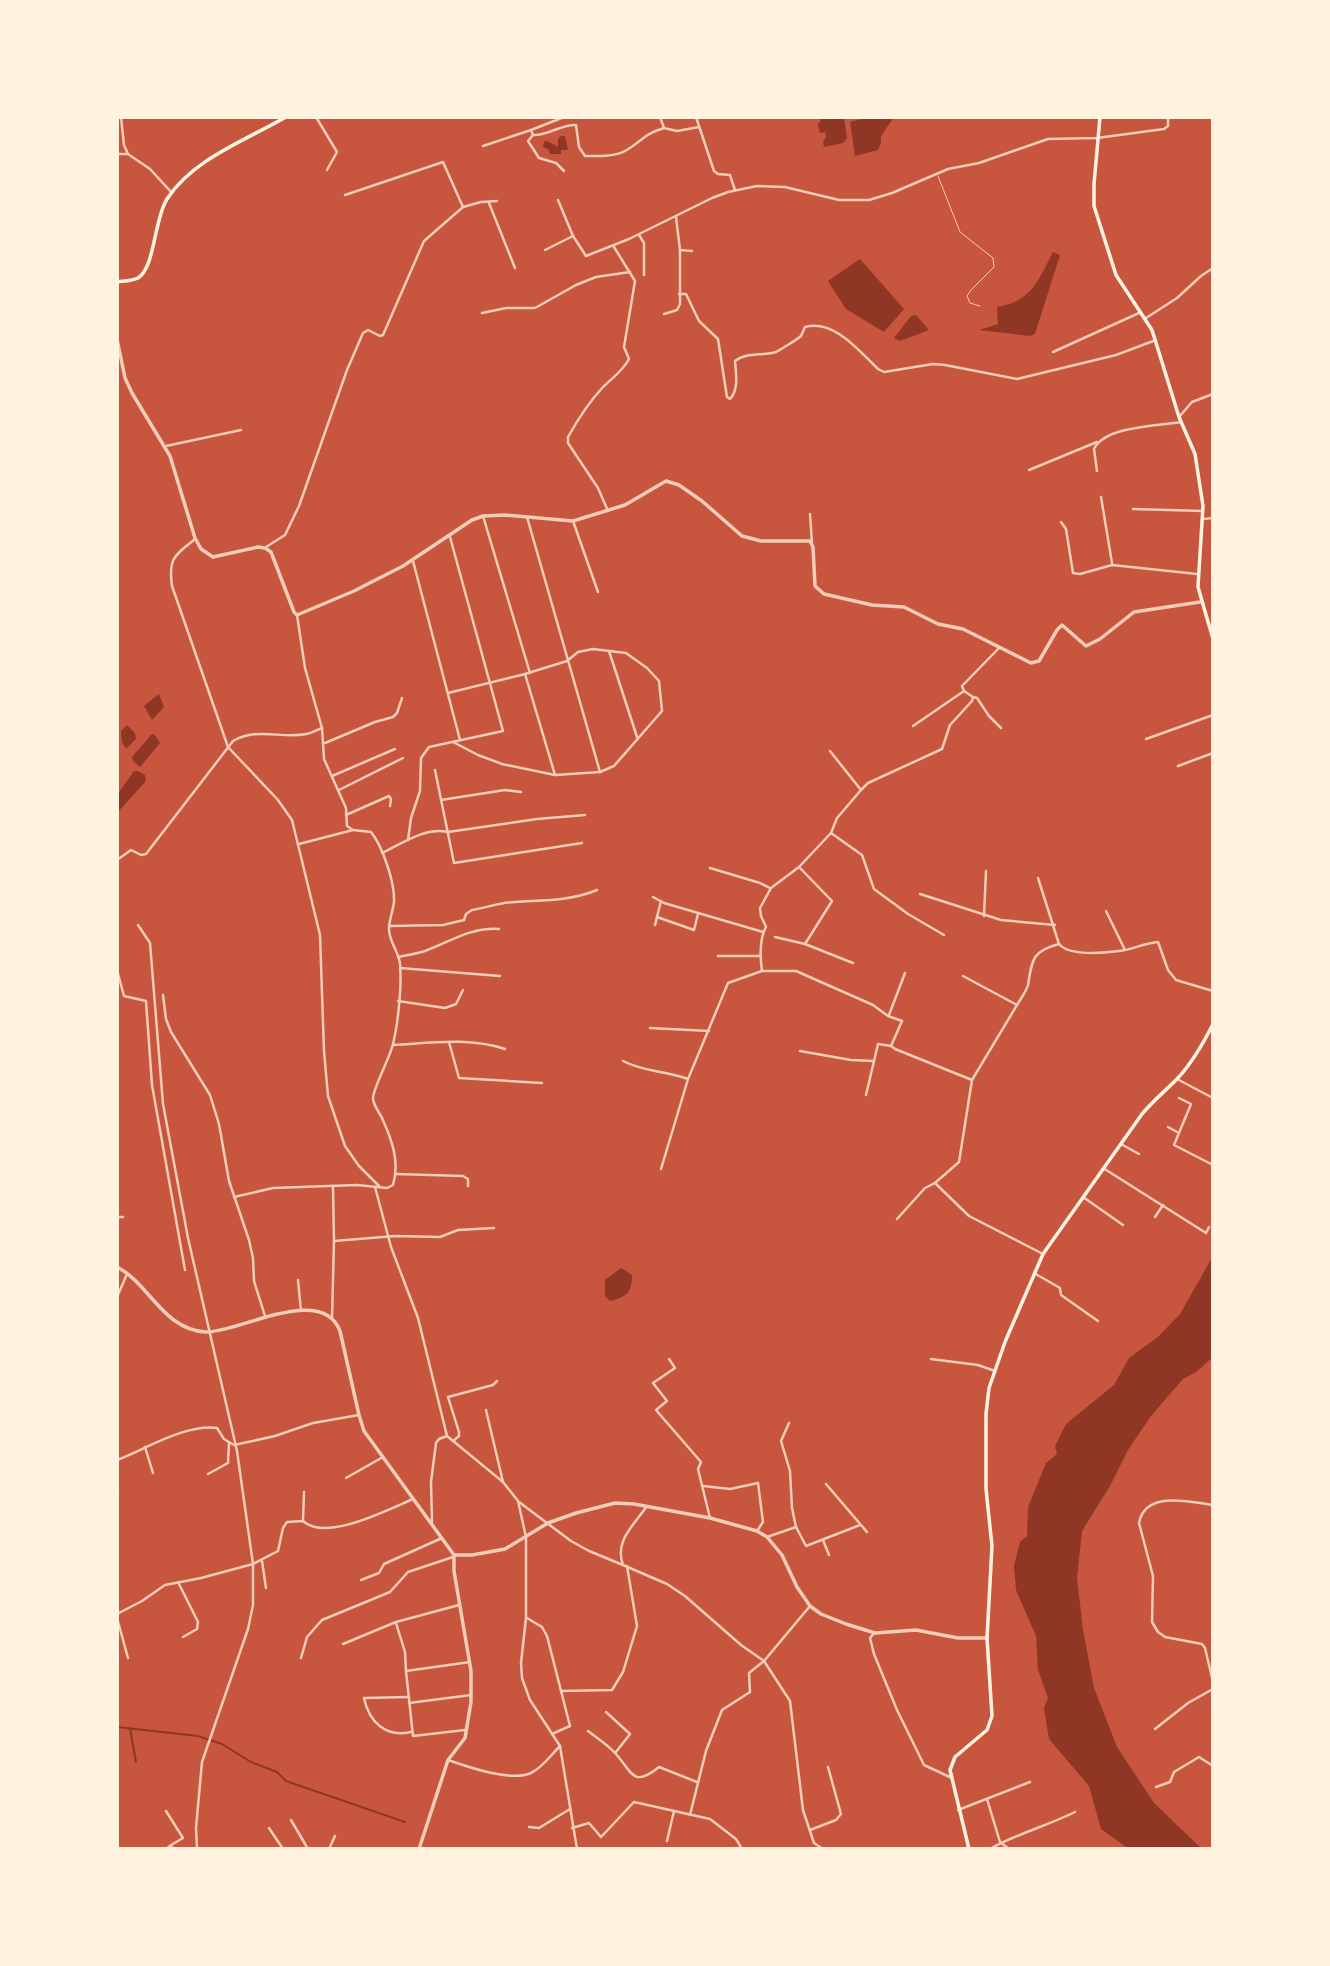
<svg xmlns="http://www.w3.org/2000/svg" width="1330" height="1966" font-family="Jost,sans-serif">
<style>
.water{fill:#8f3625}
.lines{fill:none;stroke-linecap:round;stroke-linejoin:round}
.stream{stroke:#8f3625;stroke-width:2}
.service{stroke:#f1ccb7;stroke-width:1}
.minor{stroke:#f1ccb7;stroke-width:2.5}
.tertiary{stroke:#f1ccb7;stroke-width:3.5}
.primary{stroke:#fff3e0;stroke-width:3.5}
</style>
<rect width="100%" height="100%" fill="#c8553d"/>
<g class="water">
<polygon points="819,117 844,117 847,138 843,143 824,147 823,142 826,137 825,132 820,133 818,124 821,120"/>
<polygon points="869,117 894,117 881,136 881,142 878,150 855,156 850,122"/>
<polygon points="561,136 565,136 568,150 561,150 561,154 550,154 549,150 543,147 544,142 547,141 558,147 558,139"/>
<path d="M1053,252L1060,255L1035,334L1030,336L979,330L998,324L997,307C1032,301 1038,281 1053,252Z"/>
<polygon points="860,259 904,309 884,332 846,309 828,281"/>
<polygon points="916,315 929,330 900,341 894,338 911,316"/>
<polygon points="159,694 164,707 152,720 144,706"/>
<polygon points="127,725 135,733 136,739 126,749 122,742 121,731"/>
<polygon points="154,734 160,743 140,767 133,761 132,757 151,735"/>
<polygon points="134,771 138,771 145,775 146,781 117,813 117,795"/>
<polygon points="1213,1256 1213,1357 1196,1372 1183,1379 1151,1416 1128,1450 1110,1486 1082,1531 1077,1578 1083,1630 1094,1688 1117,1747 1154,1803 1202,1849 1129,1849 1101,1829 1089,1786 1049,1739 1044,1708 1048,1698 1038,1670 1036,1636 1016,1590 1014,1566 1020,1542 1027,1536 1028,1507 1046,1463 1057,1454 1055,1446 1066,1424 1114,1385 1129,1358 1159,1336 1180,1314"/>
<path d="M621,1268L632,1275C632,1292 627,1297 610,1301L605,1296V1280Z"/>
</g>
<g class="lines">
<g class="stream">
<polyline points="117,1727 198,1736 222,1744 251,1762 277,1772 286,1781 405,1822"/>
<polyline points="130,1728 136,1762"/>
</g>
<polyline class="service" points="938,176 960,232 993,258 994,267 971,290 967,296 970,303 980,306"/>
<g class="minor">
<polyline points="121,117 124,145 128,154 150,169 172,193"/>
<polyline points="316,117 337,152 327,170"/>
<polyline points="564,117 531,130 533,135 528,141 539,158 556,163 564,171"/>
<polyline points="660,117 664,128 677,131 699,127"/>
<polyline points="696,117 714,171 718,174 730,175 735,190"/>
<path d="M533,135C548,136 561,124 576,125L579,147L585,156C597,156 614,157 625,151C641,142 644,134 664,128"/>
<polyline points="483,146 531,130"/>
<polyline points="117,154 128,154"/>
<polyline points="558,200 573,236 586,256 629,239 712,198 728,192 757,186 785,187 839,200 869,200 892,193 948,169 979,163 1048,139 1097,138 1164,129 1168,126 1168,117"/>
<polyline points="489,203 515,268"/>
<polyline points="463,207 481,202 497,201"/>
<polyline points="676,217 680,250 692,251"/>
<polyline points="639,235 644,243 644,275"/>
<polyline points="545,250 573,236"/>
<path d="M679,294H686L699,321L718,339L727,397L730,399C739,389 736,374 735,361C746,352 763,356 776,352C778,351 798,339 801,336L805,327C834,319 859,351 878,369L884,372L933,364L945,365L1017,379L1116,355L1156,340"/>
<polyline points="482,313 506,308 535,308 576,285 596,277 630,272"/>
<polyline points="664,314 677,310 680,304 680,250"/>
<polyline points="1146,318 1177,298 1201,276 1213,268"/>
<polyline points="1053,352 1139,313"/>
<polyline points="1179,417 1192,402 1213,394"/>
<polyline points="166,446 241,430"/>
<polyline points="1029,470 1097,442"/>
<path d="M1097,471L1094,449C1105,426 1158,426 1181,422"/>
<polyline points="1101,497 1112,563"/>
<polyline points="1133,509 1203,511"/>
<path d="M608,511L598,488L568,443V437C578,419 589,402 603,387C613,377 622,372 629,359L624,347L635,281L614,247"/>
<polyline points="810,514 812,543"/>
<polyline points="483,516 530,673"/>
<polyline points="527,517 600,772"/>
<polyline points="1203,519 1213,518"/>
<polyline points="573,521 598,592"/>
<polyline points="1061,522 1066,529 1073,573 1080,574 1112,565 1197,574"/>
<path d="M195,539C175,555 168,558 172,586L228,747L278,800L292,820L320,935L324,1051L328,1096L345,1146L359,1166L379,1186"/>
<polyline points="266,547 285,535 299,506 347,370 363,333 368,330 380,336 383,335 424,241 463,207 443,162 345,195"/>
<polyline points="413,561 460,740"/>
<polyline points="609,651 637,737"/>
<polyline points="525,674 555,775"/>
<polyline points="448,693 525,674 567,661 578,652 593,649 626,653 647,668 659,681 662,711 614,766 600,772 555,775 502,764 478,755 453,742"/>
<polyline points="973,697 977,698 989,716 1001,728"/>
<polyline points="913,726 964,691"/>
<polyline points="1146,739 1213,715"/>
<polyline points="325,743 375,722 393,717 397,713 402,698"/>
<polyline points="830,751 861,790"/>
<polyline points="1178,766 1213,753"/>
<polyline points="435,770 454,863 582,843"/>
<polyline points="332,776 395,749"/>
<polyline points="339,790 403,758"/>
<polyline points="441,800 505,790 521,792"/>
<polyline points="346,815 389,796 391,799 390,806"/>
<polyline points="831,833 862,855 874,889 908,914 944,935"/>
<polyline points="408,840 411,818 420,791 421,758 429,747 503,731 450,537"/>
<polyline points="299,844 353,830"/>
<path d="M382,853C403,843 425,827 448,832L537,819L585,815"/>
<path d="M117,860L131,850L141,855L146,854L233,741C256,727 283,739 306,734C312,733 317,730 322,728"/>
<polyline points="799,867 832,901 805,944"/>
<polyline points="710,868 760,883 770,888"/>
<path d="M1038,878L1059,944C1069,956 1103,953 1119,951C1132,950 1144,943 1158,942L1168,970L1176,980L1213,991"/>
<polyline points="920,894 1001,920 1055,925"/>
<polyline points="653,897 664,903 763,932"/>
<polyline points="1106,911 1125,950"/>
<polyline points="984,916 986,871"/>
<polyline points="657,917 694,930 698,914"/>
<polyline points="138,925 150,943 163,1104 188,1238 237,1451 253,1564 253,1605 248,1629 202,1762 196,1828 197,1849"/>
<polyline points="655,925 661,901"/>
<path d="M389,926L443,925L464,920L466,914L472,910C486,908 501,902 515,902C543,900 571,901 597,890"/>
<polyline points="775,937 805,944 853,963"/>
<polyline points="718,956 760,956"/>
<path d="M398,957C407,955 416,954 425,951C450,942 470,927 499,929"/>
<polyline points="400,968 500,976"/>
<polyline points="117,970 124,996 146,1001 152,1085 185,1270"/>
<path d="M963,976L1017,1005L972,1080L895,1049L891,1046L902,1021L888,1016L873,1005L796,971H762C760,957 759,940 766,927L761,916L760,908L771,888L799,867L831,833L837,818L861,790L868,783L942,749L950,725L972,701L973,697L964,691L962,686L999,648"/>
<polyline points="163,995 166,1019 171,1032 210,1095 219,1124 229,1181 249,1240 253,1258 254,1281 265,1316"/>
<polyline points="398,1001 445,1008 456,1004 463,990"/>
<path d="M1017,1005C1021,998 1026,992 1028,985C1032,960 1032,951 1059,944"/>
<polyline points="889,1015 905,973"/>
<polyline points="650,1028 709,1031"/>
<polyline points="449,1042 459,1078 542,1083"/>
<path d="M393,1045C430,1043 469,1037 505,1049"/>
<polyline points="800,1051 851,1060 874,1061"/>
<path d="M623,1061C644,1072 666,1071 688,1079"/>
<polyline points="1177,1079 1213,1098"/>
<polyline points="866,1095 878,1044 891,1046"/>
<polyline points="1179,1098 1191,1104 1174,1145 1213,1165"/>
<polyline points="1168,1127 1179,1133"/>
<polyline points="1121,1144 1139,1154"/>
<polyline points="1103,1168 1206,1233 1209,1227"/>
<polyline points="661,1169 688,1079 728,983 762,971"/>
<polyline points="396,1174 463,1176 468,1179 468,1186"/>
<polyline points="935,1183 959,1162 972,1080"/>
<polyline points="375,1187 391,1247 418,1318 447,1436 503,1482 518,1501 526,1537 526,1618 521,1663 522,1678 530,1700 560,1746 577,1849"/>
<path d="M234,1197L273,1188L357,1185L387,1188L393,1185C400,1162 392,1140 382,1118C379,1112 374,1106 373,1099C372,1090 390,1058 393,1044C398,1024 402,985 400,964C399,952 389,942 389,929C389,920 393,911 394,902C395,883 383,847 371,832L353,830L347,826L346,808L324,759L322,728L305,668L297,615"/>
<polyline points="1083,1197 1123,1225"/>
<polyline points="117,1217 123,1217"/>
<polyline points="1155,1217 1163,1205"/>
<polyline points="897,1219 925,1188 935,1183 969,1216 1043,1254"/>
<polyline points="334,1241 395,1236 440,1237 458,1230 494,1228"/>
<polyline points="1034,1273 1060,1288 1061,1295 1098,1321"/>
<polyline points="298,1280 301,1311"/>
<polyline points="117,1297 127,1274"/>
<polyline points="332,1318 334,1241 333,1187"/>
<polyline points="669,1359 675,1368 653,1383 667,1401 656,1410 701,1462 698,1469 710,1518"/>
<polyline points="931,1359 978,1365 995,1371"/>
<polyline points="486,1410 503,1482"/>
<polyline points="789,1423 781,1441 790,1471 792,1508 796,1527"/>
<polyline points="453,1441 459,1436 459,1432 448,1397 493,1385 497,1381"/>
<polyline points="145,1447 153,1473"/>
<path d="M117,1460C146,1449 185,1424 217,1428L224,1439L234,1445L275,1436L313,1423L359,1415"/>
<polyline points="208,1474 228,1463 229,1443"/>
<polyline points="346,1478 383,1457"/>
<polyline points="826,1484 867,1532"/>
<polyline points="703,1486 730,1489 758,1483 763,1522 757,1531"/>
<polyline points="117,1488 118,1490"/>
<polyline points="519,1502 571,1541 589,1551 623,1565"/>
<path d="M1213,1505C1190,1502 1145,1490 1139,1523L1153,1576L1152,1622L1158,1632L1165,1637L1202,1644L1205,1648L1213,1682"/>
<path d="M647,1506C634,1525 614,1541 623,1565L667,1584L685,1596L741,1645L764,1661L790,1701L803,1810L814,1843L823,1849"/>
<polyline points="303,1521 304,1492"/>
<polyline points="432,1522 431,1482 436,1443 439,1439 447,1436"/>
<polyline points="767,1537 796,1527 806,1546 860,1525"/>
<polyline points="823,1540 829,1555"/>
<polyline points="262,1561 266,1588"/>
<polyline points="361,1580 379,1573 384,1564 442,1538"/>
<polyline points="178,1582 198,1622 197,1629 183,1637"/>
<path d="M117,1614L142,1601L165,1585L201,1578L253,1564L278,1551L283,1528L287,1522L303,1521C326,1542 387,1510 413,1499"/>
<polyline points="117,1618 128,1658"/>
<polyline points="527,1618 542,1627 547,1636 570,1726 552,1734"/>
<polyline points="396,1623 405,1652 406,1671"/>
<polyline points="874,1633 870,1638 874,1654 897,1710 924,1765 952,1778"/>
<polyline points="343,1644 396,1622 459,1605"/>
<polyline points="301,1658 307,1637 322,1620 390,1592 408,1572 453,1557"/>
<polyline points="561,1691 612,1690 623,1672 637,1626 627,1566"/>
<path d="M409,1697L364,1698C369,1722 386,1738 411,1732"/>
<polyline points="409,1703 471,1695"/>
<polyline points="606,1712 630,1734 616,1752"/>
<polyline points="1155,1729 1188,1703 1213,1689"/>
<polyline points="465,1730 413,1736 406,1671 470,1662"/>
<path d="M588,1731C597,1738 608,1745 615,1753C632,1771 632,1789 659,1767L697,1782"/>
<path d="M448,1760C468,1767 511,1782 531,1773C542,1768 551,1755 560,1746"/>
<polyline points="1156,1787 1170,1782 1174,1772 1199,1757 1213,1766"/>
<polyline points="987,1799 1000,1842 1009,1849"/>
<polyline points="958,1810 1030,1782"/>
<polyline points="166,1811 183,1838 171,1845"/>
<polyline points="690,1815 706,1751 722,1710 750,1692 749,1673 764,1661 810,1606"/>
<polyline points="291,1820 308,1849"/>
<polyline points="529,1827 539,1828 570,1809"/>
<polyline points="269,1828 283,1849"/>
<polyline points="572,1828 589,1823 601,1837 634,1802 710,1819 736,1839 742,1849"/>
<polyline points="810,1830 836,1820 841,1814 828,1767"/>
<polyline points="667,1841 674,1811"/>
<polyline points="166,1849 171,1845 173,1849"/>
<polyline points="329,1849 335,1836"/>
<path d="M990,1849C1016,1834 1047,1826 1075,1812"/>
</g>
<g class="tertiary">
<polyline points="117,339 125,378 132,393 170,456 195,538 201,549 213,557 258,547 265,548 271,552 294,612 297,615 354,591 403,566 472,520 483,516 505,515 573,521 625,505 666,481 679,485 702,501 742,536 761,541 810,541 813,547 815,586 824,594 872,605 904,607 938,624 963,629 1031,663 1039,661 1057,630 1062,625 1086,646 1100,639 1134,612 1200,602"/>
<path d="M117,1267C149,1283 163,1330 206,1332C238,1333 322,1283 340,1331L359,1415L364,1431L454,1555"/>
<polyline points="454,1555 472,1555 505,1549 548,1523 576,1513 615,1503 634,1504 710,1518 757,1531 767,1537 782,1555 797,1587 810,1606 821,1614 846,1624 875,1633 916,1630 958,1638 987,1638"/>
<polyline points="419,1849 448,1760 465,1738 471,1702 471,1671 454,1571 454,1556"/>
</g>
<g class="primary">
<polyline points="1100,117 1094,184 1094,206 1116,275 1152,330 1179,417 1195,454 1203,506 1198,587 1213,639"/>
<path d="M117,282C124,281 132,281 138,278C155,268 154,219 167,199C193,159 246,140 286,117"/>
<path d="M969,1849L950,1770L955,1757L987,1730L992,1716L987,1638L992,1546L986,1489V1414L989,1388L1005,1342L1043,1254L1142,1114C1153,1101 1165,1091 1177,1079C1192,1063 1203,1044 1213,1024"/>
</g>
</g>
<rect width="1330" height="1966" fill="none" stroke="#fff3e0" stroke-width="238"/>
</svg>
